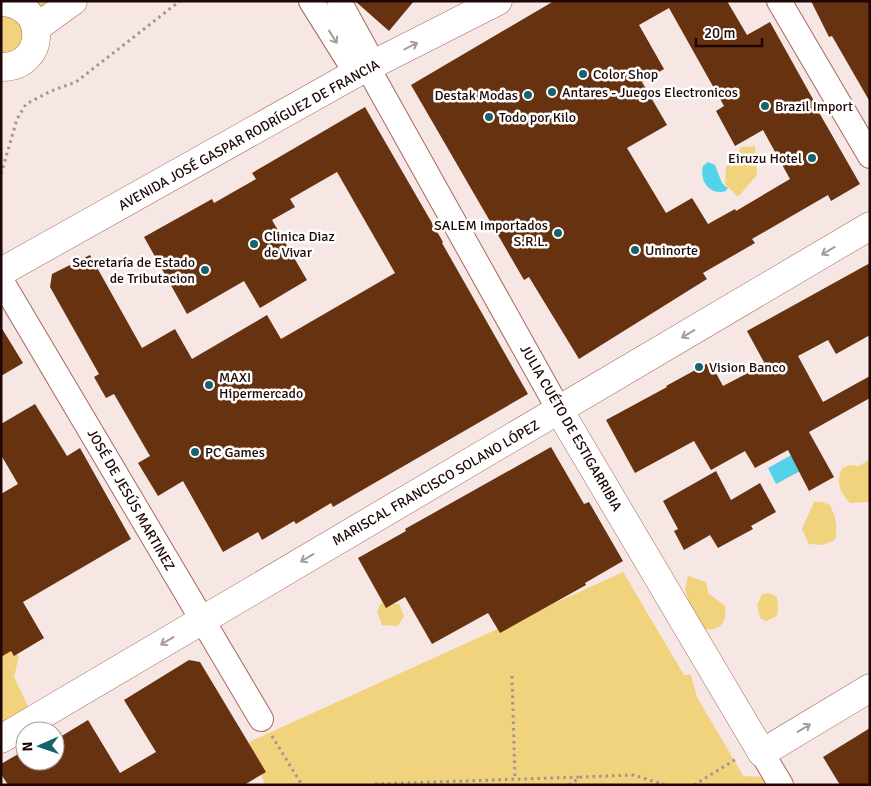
<svg xmlns="http://www.w3.org/2000/svg" width="871" height="786" font-family="Signika,sans-serif">
<style>
.green{fill:#f1d37e}
.water{fill:#54d2e7}
.building{fill:#663210;fill-rule:evenodd}
.lines{fill:none;stroke-linecap:round;stroke-linejoin:round}
.street-casing{stroke:#a9685c;stroke-width:26}
.secondary-casing{stroke:#a9685c;stroke-width:29}
.path{stroke:#a59390;stroke-width:3;stroke-dasharray:2.5 4;stroke-linecap:butt}
.street{stroke:#fff;stroke-width:24}
.secondary{stroke:#fff;stroke-width:28}
.oneway{stroke:#a59c9b}
.poi-dot{fill:#16626e;stroke:#fff;stroke-width:2}
.labels{text-anchor:middle;dominant-baseline:central;stroke-width:5;stroke-linejoin:round;paint-order:stroke}
.poi-label{font-size:14px;fill:#1e0704;stroke:#fff;text-anchor:start}
.street-label{font-size:14px;fill:#1e0704;stroke:#fff}
</style>
<rect width="100%" height="100%" fill="#f6e7e4"/>
<g class="green">
<polygon points="30,1 54,1 22,28 23,40 17,50 1,55 1,16"/>
<polygon points="755,146 757,175 738,197 725,184 726,167 735,158 741,147"/>
<path d="M870,459V500L868,502L850,503C839,492 836,482 842,468L851,465L859,466Z"/>
<path d="M814,502H822L830,505C836,518 838,526 835,540L823,545L809,544L802,529Z"/>
<polygon points="623,572 684,675 691,675 697,697 744,777 747,776 761,777 766,785 265,785 249,742"/>
<path d="M688,576L706,582L708,593L725,606C727,622 721,631 704,629L689,603L685,589Z"/>
<polygon points="769,593 777,597 778,608 777,616 766,621 760,618 757,605 762,594"/>
<polygon points="381,603 399,604 404,616 398,626 382,625 377,611"/>
<polygon points="11,651 19,656 14,677 28,706 25,725 1,731 1,652"/>
</g>
<g class="water">
<path d="M708,162L715,165L722,183L726,187H728L726,191C710,196 699,181 703,166Z"/>
<polygon points="795,453 804,469 776,484 768,468"/>
</g>
<g class="building">
<polygon points="355,1 414,1 389,31"/>
<path d="M554,1H727L747,35L770,22L814,101L813,102L860,184L831,201L828,195L752,239L755,243L703,273L707,279L579,359L529,277L524,280L411,85ZM669,8L724,106L716,111L735,146L763,130L790,179L736,211L735,209L708,224L692,198L666,213L627,148L667,125L642,82L664,69L639,25Z"/>
<polygon points="811,1 870,1 870,102 832,36 829,37"/>
<polygon points="365,107 443,242 442,243 528,394 333,507 331,503 296,524 294,521 262,540 258,532 223,552 183,481 158,496 138,463 150,456 114,394 106,398 94,377 99,374 50,287 52,274 90,255 142,348 175,329 192,359 267,315 281,339 395,273 337,172 290,199 295,207 272,220 307,280 260,308 244,281 187,314 144,237 212,199 214,203 256,179 252,173"/>
<polygon points="870,263 870,335 836,354 828,340 798,356 823,402 870,376 870,398 809,432 834,477 809,491 788,450 755,468 745,451 711,470 694,441 635,473 606,420 667,387 666,386 710,362 723,386 765,364 747,331"/>
<polygon points="1,327 23,363 1,376"/>
<polygon points="35,404 67,456 80,448 131,539 23,602 44,638 14,656 11,651 1,657 1,494 18,484 1,455 1,424"/>
<polygon points="551,447 584,504 589,502 623,561 585,583 586,585 500,633 488,613 432,644 405,597 386,608 358,558 406,531 405,529"/>
<polygon points="716,471 731,500 760,483 776,512 751,526 753,529 718,548 710,535 684,550 674,531 678,529 663,501"/>
<polygon points="189,660 200,662 266,772 244,785 8,785 1,774 1,764 25,750 25,761 55,761 55,740 88,720 120,773 156,752 124,700"/>
<polygon points="870,728 870,785 840,785 823,757"/>
</g>
<g class="lines">
<defs>
<g id="street">
<polyline points="311,1 356,73"/>
<polyline points="339,1 374,65"/>
<polyline points="779,1 870,156"/>
<polyline points="368,68 559,410"/>
<polyline points="1,280 261,719"/>
<polyline points="762,753 781,785"/>
</g>
<g id="secondary">
<path d="M1,2C49,3 47,68 1,67"/>
<polyline points="36,28 73,1"/>
<polyline points="1,272 356,73 498,1"/>
<polyline points="559,410 762,753 870,688"/>
<polyline points="1,739 870,226"/>
</g>
</defs>
<use href="#street" class="street-casing"/>
<use href="#secondary" class="secondary-casing"/>
<g class="path">
<polyline points="1,174 17,119 26,104 51,91 76,82 180,1"/>
<polyline points="512,676 515,779"/>
<polyline points="272,736 302,785"/>
<polyline points="375,784 581,777"/>
<polyline points="569,785 581,777 634,775 665,785"/>
<polyline points="694,785 738,758"/>
</g>
<use href="#street" class="street"/>
<use href="#secondary" class="secondary"/>
</g>
<defs><path id="oneway-shaft" d="M-6 0H5M1.5-3L5.5 0L1.5 3" fill="none" stroke-width="1.6" stroke-linecap="round" stroke-linejoin="round" transform="scale(1.25)"/></defs>
<g class="oneway">
<use href="#oneway-shaft" transform="translate(333 37) rotate(58)"/>
<use href="#oneway-shaft" transform="translate(411 46) rotate(-27)"/>
<use href="#oneway-shaft" transform="translate(828 251) rotate(149)"/>
<use href="#oneway-shaft" transform="translate(688 334) rotate(149)"/>
<use href="#oneway-shaft" transform="translate(307 558) rotate(149)"/>
<use href="#oneway-shaft" transform="translate(167 641) rotate(149)"/>
<use href="#oneway-shaft" transform="translate(804 728) rotate(-31)"/>
</g>
<g class="poi-dot">
<circle cx="583" cy="74" r="5"/>
<circle cx="552" cy="92" r="5"/>
<circle cx="528" cy="95" r="5"/>
<circle cx="765" cy="106" r="5"/>
<circle cx="489" cy="117" r="5"/>
<circle cx="812" cy="158" r="5"/>
<circle cx="558" cy="233" r="5"/>
<circle cx="254" cy="244" r="5"/>
<circle cx="635" cy="250" r="5"/>
<circle cx="205" cy="270" r="5"/>
<circle cx="699" cy="367" r="5"/>
<circle cx="209" cy="385" r="5"/>
<circle cx="195" cy="452" r="5"/>
</g>
<g class="labels">
<g class="poi-label">
<text x="593" y="74">Color Shop</text>
<text x="562" y="92">Antares - Juegos Electronicos</text>
<text x="518" y="95" text-anchor="end">Destak Modas</text>
<text x="775" y="106">Brazil Import</text>
<text x="499" y="117">Todo por Kilo</text>
<text x="802" y="158" text-anchor="end">Eiruzu Hotel</text>
<text x="548" y="225" text-anchor="end">SALEM Importados<tspan x="548" dy="16">S.R.L.</tspan></text>
<text x="264" y="236">Clinica Diaz<tspan x="264" dy="16">de Vivar</tspan></text>
<text x="645" y="250">Uninorte</text>
<text x="195" y="262" text-anchor="end">Secretaría de Estado<tspan x="195" dy="16">de Tributacion</tspan></text>
<text x="709" y="367">Vision Banco</text>
<text x="219" y="377">MAXI<tspan x="219" dy="16">Hipermercado</tspan></text>
<text x="205" y="452">PC Games</text>
</g>
<g class="street-label">
<text transform="translate(249 135) rotate(-29)">AVENIDA JOSÉ GASPAR RODRÍGUEZ DE FRANCIA</text>
<text transform="translate(571 428) rotate(60)">JULIA CUÉTO DE ESTIGARRIBIA</text>
<text transform="translate(436 483) rotate(-30)">MARISCAL FRANCISCO SOLANO LÓPEZ</text>
<text transform="translate(131 500) rotate(60)">JOSÉ DE JESÚS MARTINEZ</text>
</g>
</g>
<rect width="871" height="786" fill="none" stroke="#1e0704" stroke-width="5"/>
<g transform="translate(40 746) rotate(268)"><circle r="24" fill="#ffffff" stroke="#a59c9b"/>
<path d="M0-4L9 19L0 12L-9 19Z" fill="#16626e"/>
<text y="-8" font-size="14" font-weight="bold" text-anchor="middle" fill="#1e0704">N</text>
</g>
<path d="M696 38v8h66v-8" fill="none" stroke="#1e0704" stroke-width="2.5"/>
<text x="704" y="38" font-size="15" fill="#1e0704" stroke="#ffffff" stroke-width="4" paint-order="stroke">20 m</text>
</svg>
